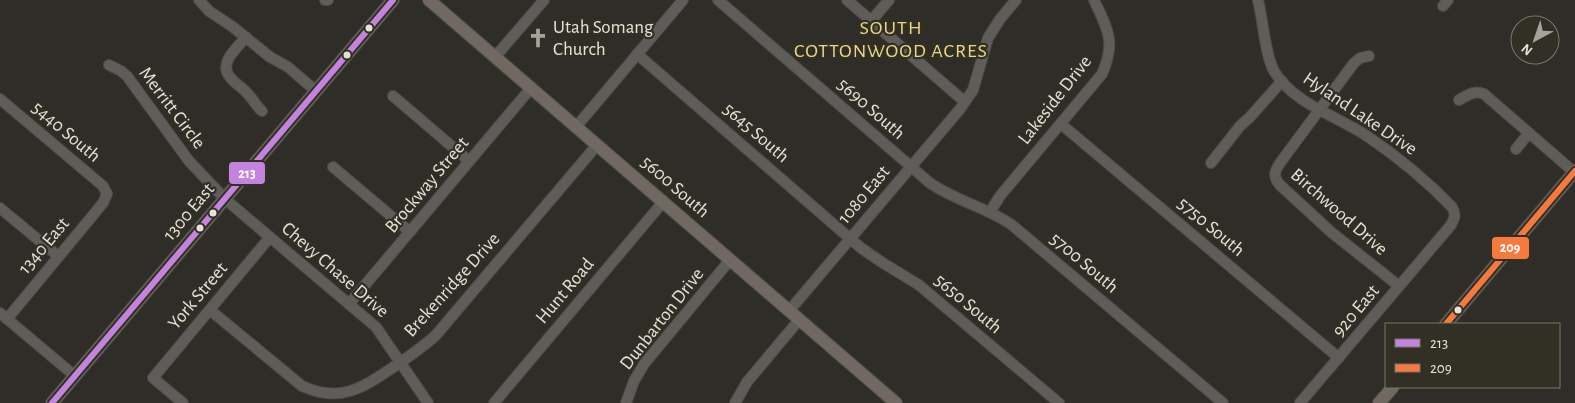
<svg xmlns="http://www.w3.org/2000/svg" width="1575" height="403" font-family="'Alegreya Sans',sans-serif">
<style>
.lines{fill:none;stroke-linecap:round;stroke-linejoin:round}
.minor-casing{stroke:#4c4b45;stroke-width:12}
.major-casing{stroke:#4c4b45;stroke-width:14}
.minor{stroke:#5e5d59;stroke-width:10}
.major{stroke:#706861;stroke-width:12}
.bus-1-casing{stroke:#322f24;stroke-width:10}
.bus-2-casing{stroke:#322f24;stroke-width:10}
.bus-1{stroke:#c483df;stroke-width:6}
.bus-2{stroke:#f6793e;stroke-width:6}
.bus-dot{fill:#e4e2db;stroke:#322f24;stroke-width:2}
.labels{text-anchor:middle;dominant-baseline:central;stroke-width:4.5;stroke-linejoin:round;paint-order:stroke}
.poi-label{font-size:19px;fill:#e4e2db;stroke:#322f24;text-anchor:start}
.street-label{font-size:19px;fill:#e4e2db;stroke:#322f24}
.neighbourhood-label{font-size:20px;letter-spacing:1px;fill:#e9d688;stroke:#322f24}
.line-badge{stroke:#322f24;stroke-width:2}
.badge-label{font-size:14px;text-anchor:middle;font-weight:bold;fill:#fff}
</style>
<rect width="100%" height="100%" fill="#2e2d28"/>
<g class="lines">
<defs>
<g id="minor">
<polyline points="199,0 209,11 233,27 270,57 288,67 316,91"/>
<polyline points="325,0 328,0"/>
<path d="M718,0L930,183C956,201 986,207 1012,225L1223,403"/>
<polyline points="847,0 965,102"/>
<path d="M1258,0C1263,19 1265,55 1274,71C1294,104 1337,116 1367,136C1398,157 1426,180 1452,207C1456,214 1455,218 1451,225L1300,403"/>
<polyline points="1443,6 1448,0"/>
<polyline points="871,21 889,0"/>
<path d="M246,37C237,48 218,63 230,77C235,84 242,87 247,93C253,99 256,106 262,111"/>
<polyline points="637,54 861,248 883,263 919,285 1059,403"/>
<path d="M1369,56L1360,58L1354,63L1280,163C1274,172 1273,177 1280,185L1331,232L1399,286"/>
<polyline points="495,57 544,0"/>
<polyline points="109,65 121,71 127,76 189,161 225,199 376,327 428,403"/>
<polyline points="393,96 469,161"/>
<polyline points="0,99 103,186 107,194 103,203 7,319"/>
<path d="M1459,100C1468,95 1474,90 1484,94L1574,172"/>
<polyline points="1061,124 1339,358"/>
<polyline points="576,127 683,0"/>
<polyline points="1516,149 1529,133"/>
<polyline points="1211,163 1240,126 1250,117 1282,81"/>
<polyline points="333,167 410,232"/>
<polyline points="0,208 58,256"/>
<path d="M990,212L1000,196L1102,74C1116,42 1108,30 1094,0"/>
<polyline points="349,304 531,88"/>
<path d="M210,310L302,386C339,403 361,389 392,368C407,358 422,348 436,335L597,145"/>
<polyline points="789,311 960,109 973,90 988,38 1000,19 1016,0"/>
<polyline points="0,313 75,376"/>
<polyline points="183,403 153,378 270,237"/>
<polyline points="494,403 663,202"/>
<polyline points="626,403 634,381 644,364 730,260"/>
<polyline points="735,403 747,382 799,320"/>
</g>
<g id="major">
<polyline points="429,0 896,403"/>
<polyline points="1446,324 1575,171"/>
<polyline points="52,403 393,0"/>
<polyline points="1379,403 1393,387"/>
</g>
</defs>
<use href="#minor" class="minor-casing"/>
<use href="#major" class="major-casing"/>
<use href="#minor" class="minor"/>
<use href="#major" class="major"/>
<defs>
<polyline id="bus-1" points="52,403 393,0"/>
<polyline id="bus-2" points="1446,324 1575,171"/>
</defs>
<use href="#bus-1" class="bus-1-casing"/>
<use href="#bus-2" class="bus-2-casing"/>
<use href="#bus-1" class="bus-1"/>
<use href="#bus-2" class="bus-2"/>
</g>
<defs>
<symbol id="church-bare" viewBox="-9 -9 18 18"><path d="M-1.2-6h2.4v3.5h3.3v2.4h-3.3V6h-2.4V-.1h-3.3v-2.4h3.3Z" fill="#a4a39c" stroke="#322f24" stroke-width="2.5" paint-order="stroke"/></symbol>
</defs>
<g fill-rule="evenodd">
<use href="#church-bare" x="524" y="24" width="28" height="28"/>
</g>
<g class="bus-dot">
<circle cx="369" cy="28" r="4.5"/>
<circle cx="347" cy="55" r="4.5"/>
<circle cx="213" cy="213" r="4.5"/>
<circle cx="200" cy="228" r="4.5"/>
<circle cx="1458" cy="310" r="4.5"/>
</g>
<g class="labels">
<g class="poi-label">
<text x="553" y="27">Utah Somang<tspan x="553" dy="22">Church</tspan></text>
</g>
<g class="street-label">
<text transform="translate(1055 100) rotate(-52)">Lakeside Drive</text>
<text transform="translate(172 108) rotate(53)">Merritt Circle</text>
<text transform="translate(871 109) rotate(41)">5690 South</text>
<text transform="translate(1360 114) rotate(34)">Hyland Lake Drive</text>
<text transform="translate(66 132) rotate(40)">5440 South</text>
<text transform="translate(756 133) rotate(41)">5645 South</text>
<text transform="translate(427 185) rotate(-50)">Brockway Street</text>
<text transform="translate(675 187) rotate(41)">5600 South</text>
<text transform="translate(864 195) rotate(-50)">1080 East</text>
<text transform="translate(189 212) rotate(-50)">1300 East</text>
<text transform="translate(1339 212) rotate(41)">Birchwood Drive</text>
<text transform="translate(1211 227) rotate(40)">5750 South</text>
<text transform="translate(44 246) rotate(-50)">1340 East</text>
<text transform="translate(1084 263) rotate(40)">5700 South</text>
<text transform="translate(335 270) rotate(41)">Chevy Chase Drive</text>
<text transform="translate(452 285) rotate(-48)">Brekenridge Drive</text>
<text transform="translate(565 291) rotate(-50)">Hunt Road</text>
<text transform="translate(198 296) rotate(-50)">York Street</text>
<text transform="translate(968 304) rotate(40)">5650 South</text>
<text transform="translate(1356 311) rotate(-50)">920 East</text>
<text transform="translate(662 319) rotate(-52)">Dunbarton Drive</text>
</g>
<g class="neighbourhood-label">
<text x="891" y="28">SOUTH<tspan x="891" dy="23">COTTONWOOD ACRES</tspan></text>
</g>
</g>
<g class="line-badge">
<rect x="228" y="161" width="38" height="24" rx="5" fill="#c483df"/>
<rect x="1491" y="236" width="39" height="24" rx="5" fill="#f6793e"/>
</g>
<g class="badge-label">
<text x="247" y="178">213</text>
<text x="1510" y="252">209</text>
</g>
<rect x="1385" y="323" width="175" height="65" fill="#322f24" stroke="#79776d"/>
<rect x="1395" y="339" width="25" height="8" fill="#c483df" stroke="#79776d"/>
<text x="1430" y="348" font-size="15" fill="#e4e2db">213</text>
<rect x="1395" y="364" width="25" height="8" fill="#f6793e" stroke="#79776d"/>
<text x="1430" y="373" font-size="15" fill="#e4e2db">209</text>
<g transform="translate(1535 40) rotate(220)"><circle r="24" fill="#322f24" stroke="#79776d"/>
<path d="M0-4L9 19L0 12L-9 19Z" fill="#a4a39c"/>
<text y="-8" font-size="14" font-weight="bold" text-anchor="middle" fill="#e4e2db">N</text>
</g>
</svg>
